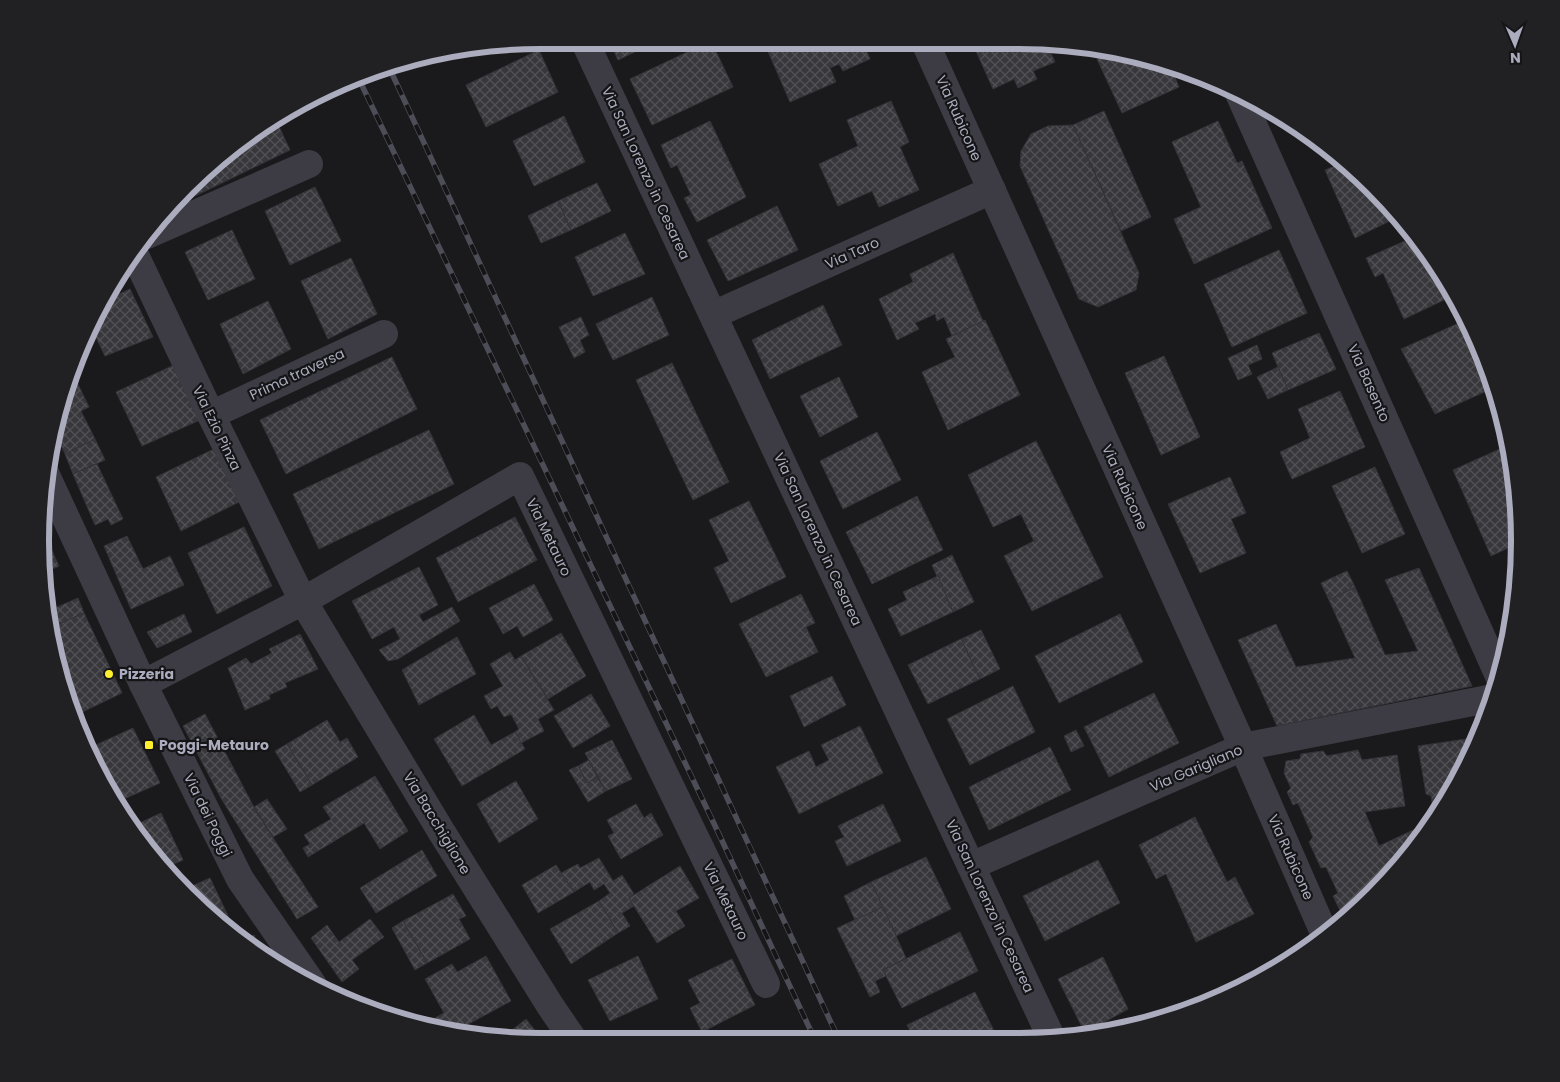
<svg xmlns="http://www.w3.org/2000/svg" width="1560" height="1082" font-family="Poppins,sans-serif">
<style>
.building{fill:url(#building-cross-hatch);stroke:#353339}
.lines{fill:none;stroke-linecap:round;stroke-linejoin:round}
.minor{stroke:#3d3c44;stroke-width:28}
.rail-casing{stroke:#4d4d57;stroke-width:5.5}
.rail{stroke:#151517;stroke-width:4;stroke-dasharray:11;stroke-linecap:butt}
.poi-dot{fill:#ffef2f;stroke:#151517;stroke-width:2}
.labels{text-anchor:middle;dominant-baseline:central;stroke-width:4.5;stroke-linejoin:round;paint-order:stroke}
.street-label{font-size:14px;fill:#abacbd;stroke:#151517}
.poi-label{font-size:14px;font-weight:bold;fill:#abacbd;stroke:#151517;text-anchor:start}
.rim{fill:none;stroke:#abacbd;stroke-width:6}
</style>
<defs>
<pattern id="building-cross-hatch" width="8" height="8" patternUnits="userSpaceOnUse" patternTransform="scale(1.25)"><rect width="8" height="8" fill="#38373b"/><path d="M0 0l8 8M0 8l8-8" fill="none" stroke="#525155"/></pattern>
</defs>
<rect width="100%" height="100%" fill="#1a1a1c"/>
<g class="building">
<polygon points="609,40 660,40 618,60"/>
<polygon points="763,40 862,40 870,59 843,71 839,64 830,68 836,82 790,102"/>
<polygon points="977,40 1019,40 1046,43 1055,62 1033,71 1037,79 1018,88 1014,79 993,89 972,42"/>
<polygon points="711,41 733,87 652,125 630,79"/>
<polygon points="478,48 459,57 457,51"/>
<polygon points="1103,48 1116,50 1171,68 1179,87 1122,113 1097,59 1106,56"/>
<polygon points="539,50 558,92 486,127 466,85"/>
<polygon points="891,101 909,142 900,147 919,190 879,207 872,191 838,206 819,164 858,146 847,120"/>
<polygon points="1104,111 1151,217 1121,231 1073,125"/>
<polygon points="564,116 585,162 534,186 513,141"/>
<polygon points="275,118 290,150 166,210 263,124"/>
<polygon points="710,121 746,197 697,222 684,198 691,195 677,165 671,168 661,145"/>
<polygon points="1218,121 1237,163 1242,161 1272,228 1194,264 1174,219 1201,207 1172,142"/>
<polygon points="1073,125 1139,273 1136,290 1098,307 1079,299 1020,166 1021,151 1031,134 1048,126"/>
<polygon points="1345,162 1373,187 1398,217 1355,238 1325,170"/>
<polygon points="597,183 611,211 571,230 558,201"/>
<polygon points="315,187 341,241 290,265 265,211"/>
<polygon points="558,201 571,230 541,243 528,216"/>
<polygon points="777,206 798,250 728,281 707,240"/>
<polygon points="232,230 255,279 208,300 185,252"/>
<polygon points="625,233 645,274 593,296 575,257"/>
<polygon points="1414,237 1422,246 1446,299 1404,319 1383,273 1375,277 1366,258"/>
<polygon points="1279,250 1307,313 1232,347 1204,284"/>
<polygon points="953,253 983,321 952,336 944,317 937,321 935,314 915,323 919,329 897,340 879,299 913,282 910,274"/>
<polygon points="351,258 377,314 328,339 301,281"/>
<polygon points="130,289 153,337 105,356 90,325 101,302"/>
<polygon points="652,297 669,335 613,360 596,324"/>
<polygon points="268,301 291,349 243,374 220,324"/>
<polygon points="823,305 842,345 770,379 752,340"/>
<polygon points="581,317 589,335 580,340 585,352 574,358 559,327"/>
<polygon points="985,320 1020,395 948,430 922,372 955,357 946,339"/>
<polygon points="1459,323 1489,390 1435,414 1401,349"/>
<polygon points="1319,333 1336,369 1288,390 1272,353"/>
<polygon points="1257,345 1262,359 1248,365 1252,374 1238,380 1228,358"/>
<polygon points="1164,356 1200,437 1161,455 1125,373"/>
<polygon points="392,357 417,409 286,474 260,420"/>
<polygon points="672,363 729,482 693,500 636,380"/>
<polygon points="174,365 200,420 142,446 116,392"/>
<polygon points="1278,367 1288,390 1268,399 1257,377"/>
<polygon points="72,372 89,407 81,411 95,439 65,454 56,434"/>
<polygon points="839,377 858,417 820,437 800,396"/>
<polygon points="1340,391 1365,447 1292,479 1280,452 1310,438 1298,409"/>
<polygon points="429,430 454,484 319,549 293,494"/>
<polygon points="877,432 901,480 843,509 820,461"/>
<polygon points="95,439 105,460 73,474 65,454"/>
<polygon points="1036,441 1103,577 1032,611 1004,556 1034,541 1021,514 993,527 968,475"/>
<polygon points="1502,448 1513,473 1520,541 1517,568 1508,548 1491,556 1453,470"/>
<polygon points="214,449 239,502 181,531 156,477"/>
<polygon points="97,464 123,519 111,525 108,519 95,525 73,474"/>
<polygon points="1375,467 1405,534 1362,553 1332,486"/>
<polygon points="1230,477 1246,513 1231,519 1246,553 1200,573 1168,504"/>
<polygon points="917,496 943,550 872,584 846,532"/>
<polygon points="749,501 786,577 731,603 714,568 729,561 709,520"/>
<polygon points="515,517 537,560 458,602 436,558"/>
<polygon points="41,527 59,566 44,573 49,582 44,584 40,541"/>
<polygon points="244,527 272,586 217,614 188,553"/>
<polygon points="127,536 143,569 170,556 184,585 131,609 104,546"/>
<polygon points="952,555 974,602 953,612 932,565"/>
<polygon points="419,567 438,605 419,615 423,622 452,607 460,621 398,659 388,661 379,650 400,639 394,627 372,639 352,601"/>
<polygon points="1419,568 1472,686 1277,726 1238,640 1276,624 1296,667 1355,658 1329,600 1355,587 1385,655 1418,651 1385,580"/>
<polygon points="1347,571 1355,587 1329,600 1321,583"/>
<polygon points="938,576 953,612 901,636 888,609 907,600 903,592"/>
<polygon points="534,584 553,620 523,637 517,626 503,634 489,608"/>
<polygon points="801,594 815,623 806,627 818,652 766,677 739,624"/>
<polygon points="78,598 84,613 54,626 48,611"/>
<polygon points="84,613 122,693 76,715 50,638 49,628"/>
<polygon points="184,614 192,632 157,648 147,632"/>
<polygon points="1120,614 1143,662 1059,703 1035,656"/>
<polygon points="981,630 1000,669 980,679 961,639"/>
<polygon points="561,633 586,676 548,699 521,656"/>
<polygon points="300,634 318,669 285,683 287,687 269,695 270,699 245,710 228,668 246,658 251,664 272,653 269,649"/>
<polygon points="457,637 476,674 419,705 402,670"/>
<polygon points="961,639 980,679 928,704 908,665"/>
<polygon points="510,652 515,660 521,656 554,710 538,719 544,731 521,743 515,732 519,729 511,714 504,717 497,706 491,709 484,696 503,686 490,664"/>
<polygon points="832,676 846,705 804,727 790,696"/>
<polygon points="1013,686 1035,732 970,765 947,719"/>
<polygon points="1154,693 1179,743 1109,777 1084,727"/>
<polygon points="591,694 610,726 573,748 554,716"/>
<polygon points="205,714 257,813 318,907 297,919 222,800 183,726"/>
<polygon points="474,715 491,745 515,732 525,749 462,786 434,739"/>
<polygon points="327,720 340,742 347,738 358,757 312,785 287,744"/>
<polygon points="860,726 883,773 799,814 776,767 809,751 816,767 829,760 821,745"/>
<polygon points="133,728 160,783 115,803 92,763 87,749"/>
<polygon points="1076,730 1084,746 1071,752 1064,736"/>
<polygon points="1480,737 1435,820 1373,895 1344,919 1333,896 1338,893 1326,867 1321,868 1309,842 1313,837 1298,803 1293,805 1287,792 1291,788 1284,773 1286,761 1300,759 1301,754 1323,751 1327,756 1358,750 1362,760 1397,755 1405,806 1365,812 1379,846 1424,825 1424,817 1434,814 1431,796 1426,794 1418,746"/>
<polygon points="612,740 632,779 606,791 585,753"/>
<polygon points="287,744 312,785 300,792 275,751"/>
<polygon points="1050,747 1071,790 989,830 969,787"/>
<polygon points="589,760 597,777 587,783 578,766"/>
<polygon points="578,766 587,783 597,777 606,791 588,802 569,770"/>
<polygon points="375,776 408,831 380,849 364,823 308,857 303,848 310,844 304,835 331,819 323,807"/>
<polygon points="516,781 538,819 499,843 477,804"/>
<polygon points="267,799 287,829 273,837 254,807"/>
<polygon points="636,804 644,818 651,813 663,835 621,859 608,836 614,833 607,820"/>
<polygon points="883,804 901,841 847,866 835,841 844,837 838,826"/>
<polygon points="161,813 183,860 164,868 131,827"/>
<polygon points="1195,817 1227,882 1235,877 1254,914 1196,942 1166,874 1156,879 1139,845"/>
<polygon points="422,850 437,876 376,913 360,888"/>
<polygon points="926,857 951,909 896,936 871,882"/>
<polygon points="599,858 613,881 622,875 634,894 629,898 634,906 622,913 630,926 618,933 599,901 610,893 604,884 594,890 590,882 574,892 561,873 578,864 580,868"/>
<polygon points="1098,860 1120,903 1045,941 1023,896"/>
<polygon points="556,865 574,892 538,913 522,885"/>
<polygon points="680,866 699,898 676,911 685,926 657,943 629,898"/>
<polygon points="210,878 230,920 221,924 183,890"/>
<polygon points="871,882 883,907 855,920 844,896"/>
<polygon points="453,894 466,916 459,919 470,939 427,963 403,921"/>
<polygon points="599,901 618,933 571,964 550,929"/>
<polygon points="883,907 906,958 883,970 886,976 875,981 880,992 870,997 837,928"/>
<polygon points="370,919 384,937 352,960 359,969 342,982 311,938 327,925 339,942"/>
<polygon points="403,921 427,963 415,970 392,928"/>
<polygon points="960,932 978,971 902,1008 883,970"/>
<polygon points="254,935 265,959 242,940"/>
<polygon points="486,956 511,1001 452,1033 433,1029 428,1022 444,1013 425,979 452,964 457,972"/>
<polygon points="638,956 658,999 610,1021 588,980"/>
<polygon points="1103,957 1128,1009 1085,1033 1058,979"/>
<polygon points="732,959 755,1005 702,1032 690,1008 700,1003 688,980"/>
<polygon points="1266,966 1270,973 1241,990 1225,996 1221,988"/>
<polygon points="975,992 999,1041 916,1042 907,1025"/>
<polygon points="526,1019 544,1042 502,1038"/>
</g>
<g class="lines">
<g class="minor">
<polyline points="584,40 1052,1039"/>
<polyline points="924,40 1243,747 1325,935"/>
<polyline points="1238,91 1499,676"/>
<polyline points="147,235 309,164"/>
<polyline points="134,253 211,415 303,601 441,831 551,1007 575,1042"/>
<polyline points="713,315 992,190"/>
<polyline points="211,415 384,334"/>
<polyline points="45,473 143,684 240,879 313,985"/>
<polyline points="143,684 303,601 520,476 766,984"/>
<polyline points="971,866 1243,747 1493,698"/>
</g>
<defs>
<g id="rail">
<polyline points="388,65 840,1042"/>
<polyline points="357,75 718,832 816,1042"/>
</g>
</defs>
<use href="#rail" class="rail-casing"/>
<use href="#rail" class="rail"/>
</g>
<g class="poi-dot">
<circle cx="109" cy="674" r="5"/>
<rect x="144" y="740" width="10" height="10" rx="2.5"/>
</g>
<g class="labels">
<g class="street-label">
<text transform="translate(959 118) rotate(66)">Via Rubicone</text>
<text transform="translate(646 173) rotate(65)">Via San Lorenzo in Cesarea</text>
<text transform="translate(852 253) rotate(-24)">Via Taro</text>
<text transform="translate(297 374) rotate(-25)">Prima traversa</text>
<text transform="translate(1369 383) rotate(66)">Via Basento</text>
<text transform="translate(217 428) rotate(64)">Via Ezio Pinza</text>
<text transform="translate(1125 487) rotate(66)">Via Rubicone</text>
<text transform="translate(549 537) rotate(64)">Via Metauro</text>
<text transform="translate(818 539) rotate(65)">Via San Lorenzo in Cesarea</text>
<text transform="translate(1196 768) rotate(-23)">Via Garigliano</text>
<text transform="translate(208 815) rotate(64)">Via dei Poggi</text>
<text transform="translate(437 823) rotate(59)">Via Bacchiglione</text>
<text transform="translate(1291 857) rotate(66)">Via Rubicone</text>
<text transform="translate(726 901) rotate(64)">Via Metauro</text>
<text transform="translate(990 906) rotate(65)">Via San Lorenzo in Cesarea</text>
</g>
<g class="poi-label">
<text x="119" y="674">Pizzeria</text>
<text x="159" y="745">Poggi-Metauro</text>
</g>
</g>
<path d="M0 0H1560V1082H0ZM541 49H1019A492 492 0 0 1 1511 541V541A492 492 0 0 1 1019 1033H541A492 492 0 0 1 49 541V541A492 492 0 0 1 541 49Z" fill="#212124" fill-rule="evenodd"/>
<path class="rim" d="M541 49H1019A492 492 0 0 1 1511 541V541A492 492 0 0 1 1019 1033H541A492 492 0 0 1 49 541V541A492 492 0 0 1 541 49Z"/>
<g transform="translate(1515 45) rotate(178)" stroke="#151517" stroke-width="4" paint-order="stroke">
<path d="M0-4L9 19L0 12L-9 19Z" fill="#abacbd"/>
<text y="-8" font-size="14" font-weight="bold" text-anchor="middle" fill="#abacbd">N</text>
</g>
</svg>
